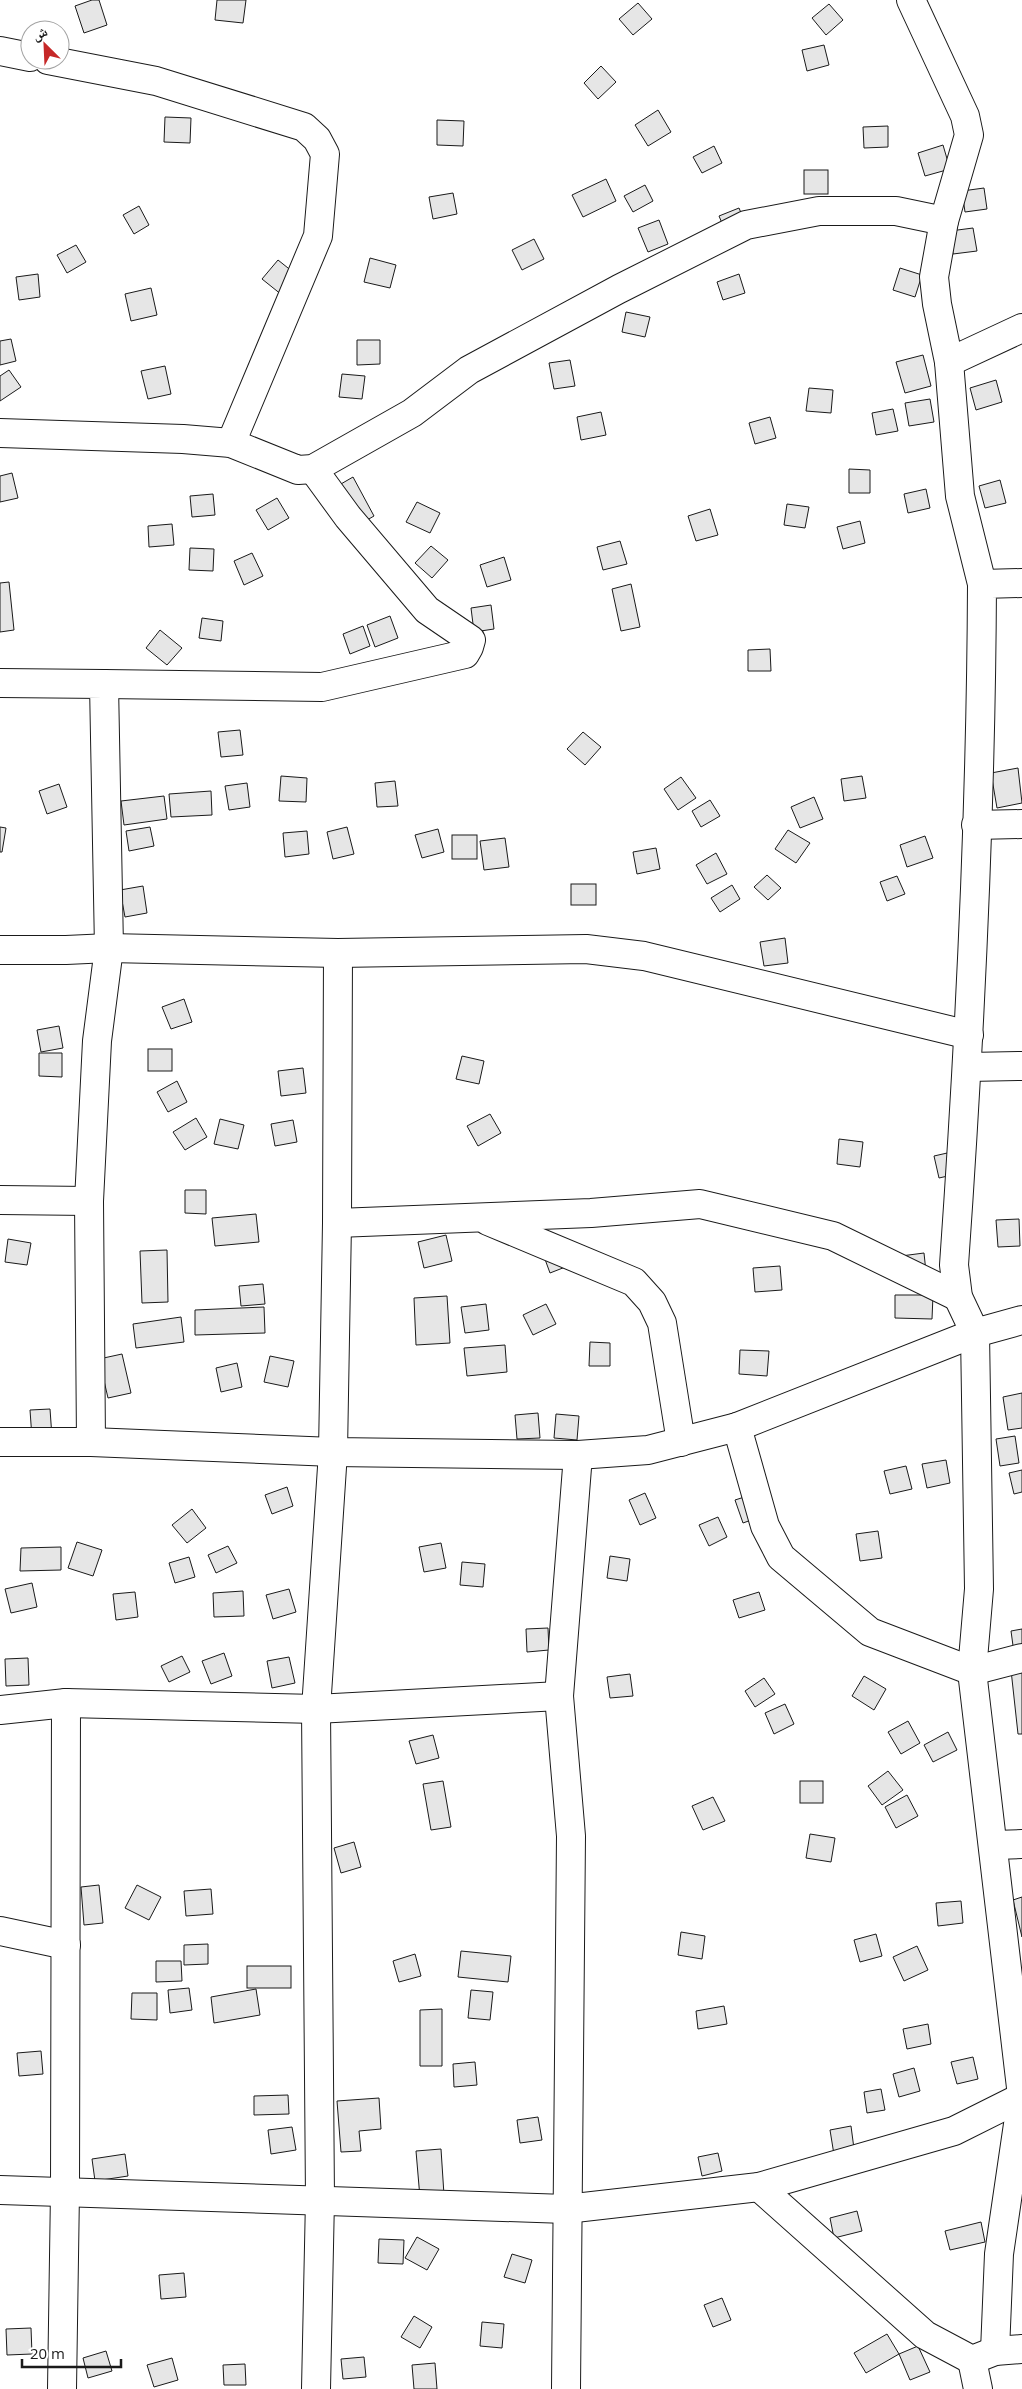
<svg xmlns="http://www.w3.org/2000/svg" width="1022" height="2389" viewBox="0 0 1022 2389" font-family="'Open Sans','Noto Naskh Arabic',sans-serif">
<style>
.building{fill:#e6e6e6;stroke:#1a1a1a}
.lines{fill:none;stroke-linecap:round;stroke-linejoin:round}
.street-casing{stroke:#1a1a1a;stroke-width:30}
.street{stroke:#fff;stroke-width:28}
</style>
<rect width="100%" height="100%" fill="#fff"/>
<!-- building -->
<g class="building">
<polygon points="92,0 99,0 107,25 84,33 75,6"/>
<polygon points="217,0 246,0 243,23 215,20"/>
<polygon points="638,3 652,19 633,35 619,19"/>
<polygon points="829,4 843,20 826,35 812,18"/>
<polygon points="824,45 829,65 807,71 802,50"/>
<polygon points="601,66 616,82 598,99 584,83"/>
<polygon points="658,110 671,132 648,146 635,125"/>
<polygon points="165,117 191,118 190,143 164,142"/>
<polygon points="437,120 464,121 463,146 437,145"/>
<polygon points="888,126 888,147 864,148 863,127"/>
<polygon points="943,145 950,169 925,176 918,153"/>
<polygon points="714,146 722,163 702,173 693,157"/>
<rect x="804" y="170" width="24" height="24"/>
<polygon points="606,179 616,201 583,217 572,195"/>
<polygon points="645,185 653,201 633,212 624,196"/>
<polygon points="984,188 987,209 965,212 962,191"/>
<polygon points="453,193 457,214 433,219 429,197"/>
<polygon points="139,206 149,225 134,234 123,215"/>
<polygon points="739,208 747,227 727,235 719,216"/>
<polygon points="659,220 668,244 648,252 638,228"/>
<polygon points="973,228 977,251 953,254 950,231"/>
<polygon points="534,239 544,259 522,270 512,250"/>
<polygon points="76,245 86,262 67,273 57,255"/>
<polygon points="370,258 396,265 390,288 364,282"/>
<polygon points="278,260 298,276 282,295 262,279"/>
<polygon points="900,268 922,275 915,297 893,290"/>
<polygon points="38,274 40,297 19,300 16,277"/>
<polygon points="739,274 745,293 723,300 717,282"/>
<polygon points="151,288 157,315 131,321 125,294"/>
<polygon points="626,312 650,317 645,337 622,332"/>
<polygon points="11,339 16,361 0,365 0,341"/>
<polygon points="357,340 380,340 380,364 357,365"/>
<polygon points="923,355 931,386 905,393 896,362"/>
<polygon points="570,360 575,386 554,389 549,363"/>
<polygon points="165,366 171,394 148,399 141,371"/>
<polygon points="9,370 21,387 0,401 0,376"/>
<polygon points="342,374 365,376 362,399 339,397"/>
<polygon points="996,380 1002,402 976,410 970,388"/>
<polygon points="809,388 833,390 831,413 806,411"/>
<polygon points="930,399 934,422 909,426 905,403"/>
<polygon points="893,409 898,431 876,435 872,413"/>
<polygon points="601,412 606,435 581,440 577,417"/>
<polygon points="770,417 776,438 755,444 749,423"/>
<polygon points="849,469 870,470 870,493 849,493"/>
<polygon points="12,473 18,498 0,502 0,476"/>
<polygon points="353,477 374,516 355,527 334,488"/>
<polygon points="1000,480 1006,503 985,508 979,486"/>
<polygon points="926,489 930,508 908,513 904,494"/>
<polygon points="213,494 215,515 192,517 190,496"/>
<polygon points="277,498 289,518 268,530 256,510"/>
<polygon points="417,502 440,513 430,533 406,522"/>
<polygon points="787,504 809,507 805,528 784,525"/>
<polygon points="710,509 718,535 696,541 688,516"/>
<polygon points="860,521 865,543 843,549 837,527"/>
<polygon points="172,524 174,545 149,547 148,526"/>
<polygon points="620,541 627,564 603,570 597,547"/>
<polygon points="431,546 448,560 432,578 415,563"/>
<polygon points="190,548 214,549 213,571 189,570"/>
<polygon points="252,553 263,576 244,585 234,561"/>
<polygon points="504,557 511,580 487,587 480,565"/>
<polygon points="9,582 14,630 0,632 0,583"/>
<polygon points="631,584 640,627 621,631 612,589"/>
<polygon points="491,605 494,629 474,632 471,608"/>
<polygon points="390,616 398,638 375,647 367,625"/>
<polygon points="202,618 223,621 221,641 199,638"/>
<polygon points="363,626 370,646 350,654 343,634"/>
<polygon points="160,630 182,648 167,665 146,648"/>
<polygon points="770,649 771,671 748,671 748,650"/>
<polygon points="240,730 243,755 221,757 218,732"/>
<polygon points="583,732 601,747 585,765 567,749"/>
<polygon points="1018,768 1022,803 997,808 991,773"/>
<polygon points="281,776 307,778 306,802 279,801"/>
<polygon points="862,776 866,798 844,801 841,779"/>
<polygon points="681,777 696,798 678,810 664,789"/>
<polygon points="395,781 398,806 377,807 375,783"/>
<polygon points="247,783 250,807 229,810 225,786"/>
<polygon points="59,784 67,807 47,814 39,791"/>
<polygon points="211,791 212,815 171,817 169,794"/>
<polygon points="164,796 167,819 124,825 121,801"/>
<polygon points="814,797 823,819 800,828 791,807"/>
<polygon points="710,800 720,816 701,827 692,811"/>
<polygon points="0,827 6,828 2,852 0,852"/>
<polygon points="150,827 154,846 129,851 126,831"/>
<polygon points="347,827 354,854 333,859 327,832"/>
<polygon points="438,829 444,852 422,858 415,835"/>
<polygon points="788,830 810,843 796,863 775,849"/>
<polygon points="307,831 309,854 285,857 283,833"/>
<rect x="452" y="835" width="25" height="24"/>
<polygon points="925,836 933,858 907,867 900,845"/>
<polygon points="505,838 509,867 484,870 480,841"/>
<polygon points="656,848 660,869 637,874 633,852"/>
<polygon points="716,853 727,874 707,884 696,865"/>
<polygon points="767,875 781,888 768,900 754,887"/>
<polygon points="897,876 905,894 887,901 880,882"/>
<rect x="571" y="884" width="25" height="21"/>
<polygon points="732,885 740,899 720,912 711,898"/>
<polygon points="143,886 147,913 125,917 120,890"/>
<polygon points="785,938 788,963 764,966 760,942"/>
<polygon points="184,999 192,1022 171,1029 162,1007"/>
<polygon points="59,1026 63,1048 41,1052 37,1030"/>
<rect x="148" y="1049" width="24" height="22"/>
<polygon points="39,1053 62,1053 62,1077 39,1076"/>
<polygon points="462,1056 484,1061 479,1084 456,1079"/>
<polygon points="303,1068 306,1093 281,1096 278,1071"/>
<polygon points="177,1081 187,1102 168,1112 157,1092"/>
<polygon points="490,1114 501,1133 478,1146 467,1126"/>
<polygon points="196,1118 207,1137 185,1150 173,1132"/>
<polygon points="220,1119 244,1125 238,1149 214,1144"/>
<polygon points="293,1120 297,1142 275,1146 271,1124"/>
<polygon points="839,1139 863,1142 860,1167 837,1164"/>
<polygon points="956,1151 961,1173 939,1178 934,1156"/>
<polygon points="185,1190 206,1190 206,1214 185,1213"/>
<polygon points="256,1214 259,1242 215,1246 212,1218"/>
<polygon points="1019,1219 1020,1246 998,1247 996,1220"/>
<polygon points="446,1235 452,1261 424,1268 418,1242"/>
<polygon points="8,1239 31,1243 27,1265 5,1262"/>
<polygon points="167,1250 168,1302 142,1303 140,1251"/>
<polygon points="542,1251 573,1264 550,1273"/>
<polygon points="924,1253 926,1272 901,1256"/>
<polygon points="780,1266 782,1290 755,1292 753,1268"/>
<polygon points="263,1284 265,1304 241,1306 239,1286"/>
<polygon points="895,1295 933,1295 932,1319 895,1318"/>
<polygon points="447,1296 450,1343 416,1345 414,1298"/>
<polygon points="486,1304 489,1330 465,1333 461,1307"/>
<polygon points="546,1304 556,1324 533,1335 523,1315"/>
<polygon points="264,1307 265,1333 195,1335 195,1310"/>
<polygon points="181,1317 184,1342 136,1348 133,1324"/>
<polygon points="590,1342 610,1343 610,1366 589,1366"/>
<polygon points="505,1345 507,1372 467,1376 464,1348"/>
<polygon points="740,1350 769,1351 767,1376 739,1374"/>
<polygon points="122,1354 131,1393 108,1398 99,1359"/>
<polygon points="270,1356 294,1361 288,1387 264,1382"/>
<polygon points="237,1363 242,1387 221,1392 216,1368"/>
<polygon points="1022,1393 1022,1428 1008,1430 1003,1397"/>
<polygon points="50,1409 52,1437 32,1438 30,1410"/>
<polygon points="538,1413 540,1438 517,1439 515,1415"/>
<polygon points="556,1414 579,1416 577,1440 554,1438"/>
<polygon points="1015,1436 1019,1463 1000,1466 996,1439"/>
<polygon points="946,1460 950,1483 927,1488 922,1464"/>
<polygon points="906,1466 912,1489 890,1494 884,1471"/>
<polygon points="1022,1470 1022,1492 1014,1494 1009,1473"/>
<polygon points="287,1487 293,1506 272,1514 265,1495"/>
<polygon points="645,1493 656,1518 640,1525 629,1500"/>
<polygon points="757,1493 765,1515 743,1523 735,1500"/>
<polygon points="192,1509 206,1528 187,1543 172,1525"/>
<polygon points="718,1517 727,1537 709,1546 699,1525"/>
<polygon points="878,1531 882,1558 860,1561 856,1534"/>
<polygon points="77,1542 102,1550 93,1576 68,1568"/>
<polygon points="441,1543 446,1568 424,1572 419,1547"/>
<polygon points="228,1546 237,1563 216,1573 208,1555"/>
<polygon points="61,1547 61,1570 20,1571 21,1548"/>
<polygon points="610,1556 630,1559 627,1581 607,1578"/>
<polygon points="189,1557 195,1577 175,1583 169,1563"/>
<polygon points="462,1562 485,1564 483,1587 460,1585"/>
<polygon points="32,1583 37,1607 11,1613 5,1589"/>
<polygon points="289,1589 296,1612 273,1619 266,1595"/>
<polygon points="243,1591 244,1616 214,1617 213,1593"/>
<polygon points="135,1592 138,1617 116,1620 113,1594"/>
<polygon points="759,1592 765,1610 739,1618 733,1600"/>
<polygon points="548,1628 549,1650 527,1652 526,1629"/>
<polygon points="1022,1629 1022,1652 1014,1653 1011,1631"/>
<polygon points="224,1653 232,1676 211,1684 202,1661"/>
<polygon points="182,1656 190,1672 169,1682 161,1666"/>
<polygon points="289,1657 295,1683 272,1688 267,1661"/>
<polygon points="28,1658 29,1685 6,1686 5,1659"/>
<polygon points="1022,1669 1022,1734 1018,1734 1011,1670"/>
<polygon points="630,1674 633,1696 610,1698 607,1677"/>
<polygon points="864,1676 886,1689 874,1710 852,1696"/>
<polygon points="764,1678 775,1694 755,1707 745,1691"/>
<polygon points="785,1704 794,1724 774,1734 765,1713"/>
<polygon points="908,1721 920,1743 901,1754 888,1732"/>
<polygon points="948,1732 957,1750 933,1762 924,1745"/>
<polygon points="433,1735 439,1758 416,1764 409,1741"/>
<polygon points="888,1771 903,1790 882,1805 868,1786"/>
<polygon points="443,1781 451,1827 431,1830 423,1784"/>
<rect x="800" y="1781" width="23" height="22"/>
<polygon points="907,1795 918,1816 896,1828 885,1807"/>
<polygon points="713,1797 725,1821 703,1830 692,1806"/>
<polygon points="810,1834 835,1838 831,1862 806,1858"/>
<polygon points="354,1842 361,1867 341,1873 334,1848"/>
<polygon points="99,1885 103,1923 84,1925 81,1887"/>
<polygon points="137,1885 161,1897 149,1920 125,1908"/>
<polygon points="211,1889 213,1914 186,1916 184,1891"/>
<polygon points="1022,1897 1022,1937 1013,1900"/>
<polygon points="961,1901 963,1923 938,1926 936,1903"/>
<polygon points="681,1932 705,1936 702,1959 678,1955"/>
<polygon points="876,1934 882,1956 860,1962 854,1940"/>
<polygon points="208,1944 208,1964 184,1965 184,1945"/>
<polygon points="917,1946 928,1970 904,1981 893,1957"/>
<polygon points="461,1951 511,1956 508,1982 458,1977"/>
<polygon points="415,1954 421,1976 399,1982 393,1961"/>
<polygon points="156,1961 181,1961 182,1981 156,1982"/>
<rect x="247" y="1966" width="44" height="22"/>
<polygon points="189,1988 192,2010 170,2013 168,1990"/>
<polygon points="256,1989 260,2015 214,2023 211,1997"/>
<polygon points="471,1990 493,1992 490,2020 468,2018"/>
<polygon points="132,1993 157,1993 157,2020 131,2019"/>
<polygon points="724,2006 727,2024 698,2029 696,2011"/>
<polygon points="442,2009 442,2066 420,2066 420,2010"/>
<polygon points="928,2024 931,2044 907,2049 903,2029"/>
<polygon points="41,2051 43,2074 19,2076 17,2053"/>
<polygon points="973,2057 978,2079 957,2084 951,2062"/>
<polygon points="475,2062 477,2085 454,2087 453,2064"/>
<polygon points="914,2068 920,2091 899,2097 893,2074"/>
<polygon points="881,2089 885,2110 867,2113 864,2092"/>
<polygon points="288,2095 289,2114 254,2115 254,2096"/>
<polygon points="379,2098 381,2129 359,2131 361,2151 341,2152 337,2101"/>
<polygon points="538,2117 542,2140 520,2143 517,2120"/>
<polygon points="851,2126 856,2164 836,2167 830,2130"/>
<polygon points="292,2127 296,2150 271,2154 268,2130"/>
<polygon points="441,2149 444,2195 420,2198 416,2151"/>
<polygon points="718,2153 722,2171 702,2176 698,2157"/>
<polygon points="125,2154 128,2176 95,2181 92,2159"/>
<polygon points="857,2211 862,2231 834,2238 830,2218"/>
<polygon points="981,2222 985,2242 950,2250 945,2231"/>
<polygon points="417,2237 439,2249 427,2270 405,2258"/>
<polygon points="379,2239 404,2240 403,2264 378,2263"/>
<polygon points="512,2254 532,2260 525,2283 504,2277"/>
<polygon points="184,2273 186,2297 161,2299 159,2275"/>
<polygon points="722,2298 731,2320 713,2327 704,2305"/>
<polygon points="414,2316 432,2327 420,2348 401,2337"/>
<polygon points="482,2322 504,2324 502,2348 480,2346"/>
<polygon points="31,2328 32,2354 7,2355 6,2329"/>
<polygon points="887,2334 899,2354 866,2373 854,2353"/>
<polygon points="918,2346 930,2372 910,2380 899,2354"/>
<polygon points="106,2351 112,2371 88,2378 83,2358"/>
<polygon points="364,2357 366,2377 343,2379 341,2359"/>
<polygon points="172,2358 178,2380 154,2387 147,2365"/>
<polygon points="435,2363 437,2389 414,2389 412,2365"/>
<polygon points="245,2364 246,2385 224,2385 223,2365"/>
</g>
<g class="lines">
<defs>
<g id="street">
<polyline points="911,0 965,116 969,135 944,221 934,277 937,304 949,362 960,496 982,584"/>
<polyline points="0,51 30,57"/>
<polyline points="48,60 156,81 304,127 317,139 325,154 318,236 231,443"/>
<polyline points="949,362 1022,328"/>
<polyline points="0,433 183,439 231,443 298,470 313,469 412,413 469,370 619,289 746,225 819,211 896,211 944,221"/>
<path d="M1022,583l-40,1c-1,227 -12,454 -28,681l4,32 17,36 4,256 -7,82 50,425"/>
<polyline points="0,683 104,684 109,948 97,1041 89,1201 91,1442"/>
<polyline points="104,684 322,687 465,654 469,647 471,640 427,610 348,517 313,469"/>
<polyline points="976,825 1022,824"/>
<polyline points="0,950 66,950 109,948 338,953 586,949 644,956 969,1035"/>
<polyline points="968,1067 1022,1066"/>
<polyline points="0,1200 89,1201"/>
<polyline points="488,1221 634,1282 652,1302 662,1323 681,1442"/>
<polyline points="337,1223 591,1213 700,1204 833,1236 958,1297"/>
<polyline points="737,1427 765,1526 781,1557 870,1632 972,1671 1022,1658"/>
<polyline points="0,1442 91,1442 333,1452 578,1455 648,1450 737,1427 975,1333 1022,1320"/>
<polyline points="0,1710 66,1703 316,1709 559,1696"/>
<polyline points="994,1845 1022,1844"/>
<polyline points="0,1931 66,1945"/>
<polyline points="759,2187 925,2335 972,2360 995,2351 1022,2349"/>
<polyline points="0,2190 566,2209 759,2187 954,2131 1022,2097"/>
<polyline points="995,2351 999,2254 1022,2097"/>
<polyline points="972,2360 978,2389"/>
<polyline points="62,2389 65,2191 66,1703"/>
<polyline points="316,2389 320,2199 316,1709 333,1452 337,1223 338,953"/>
<polyline points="566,2389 571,1836 559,1696 578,1455"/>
</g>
</defs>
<!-- street casing -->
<use href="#street" class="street-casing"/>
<!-- street -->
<use href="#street" class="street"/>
</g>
<!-- north arrow -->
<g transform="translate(45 45) rotate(336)"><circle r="24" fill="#ffffff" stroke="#a3a3a3"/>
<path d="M0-4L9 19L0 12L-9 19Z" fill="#c62828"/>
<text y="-8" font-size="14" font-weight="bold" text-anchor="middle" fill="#1a1a1a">ش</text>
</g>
<!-- scale -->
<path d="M22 2359v8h99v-8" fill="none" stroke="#1a1a1a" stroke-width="2.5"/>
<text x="30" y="2359" font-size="15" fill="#1a1a1a" stroke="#ffffff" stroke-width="4" paint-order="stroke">20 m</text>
</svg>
